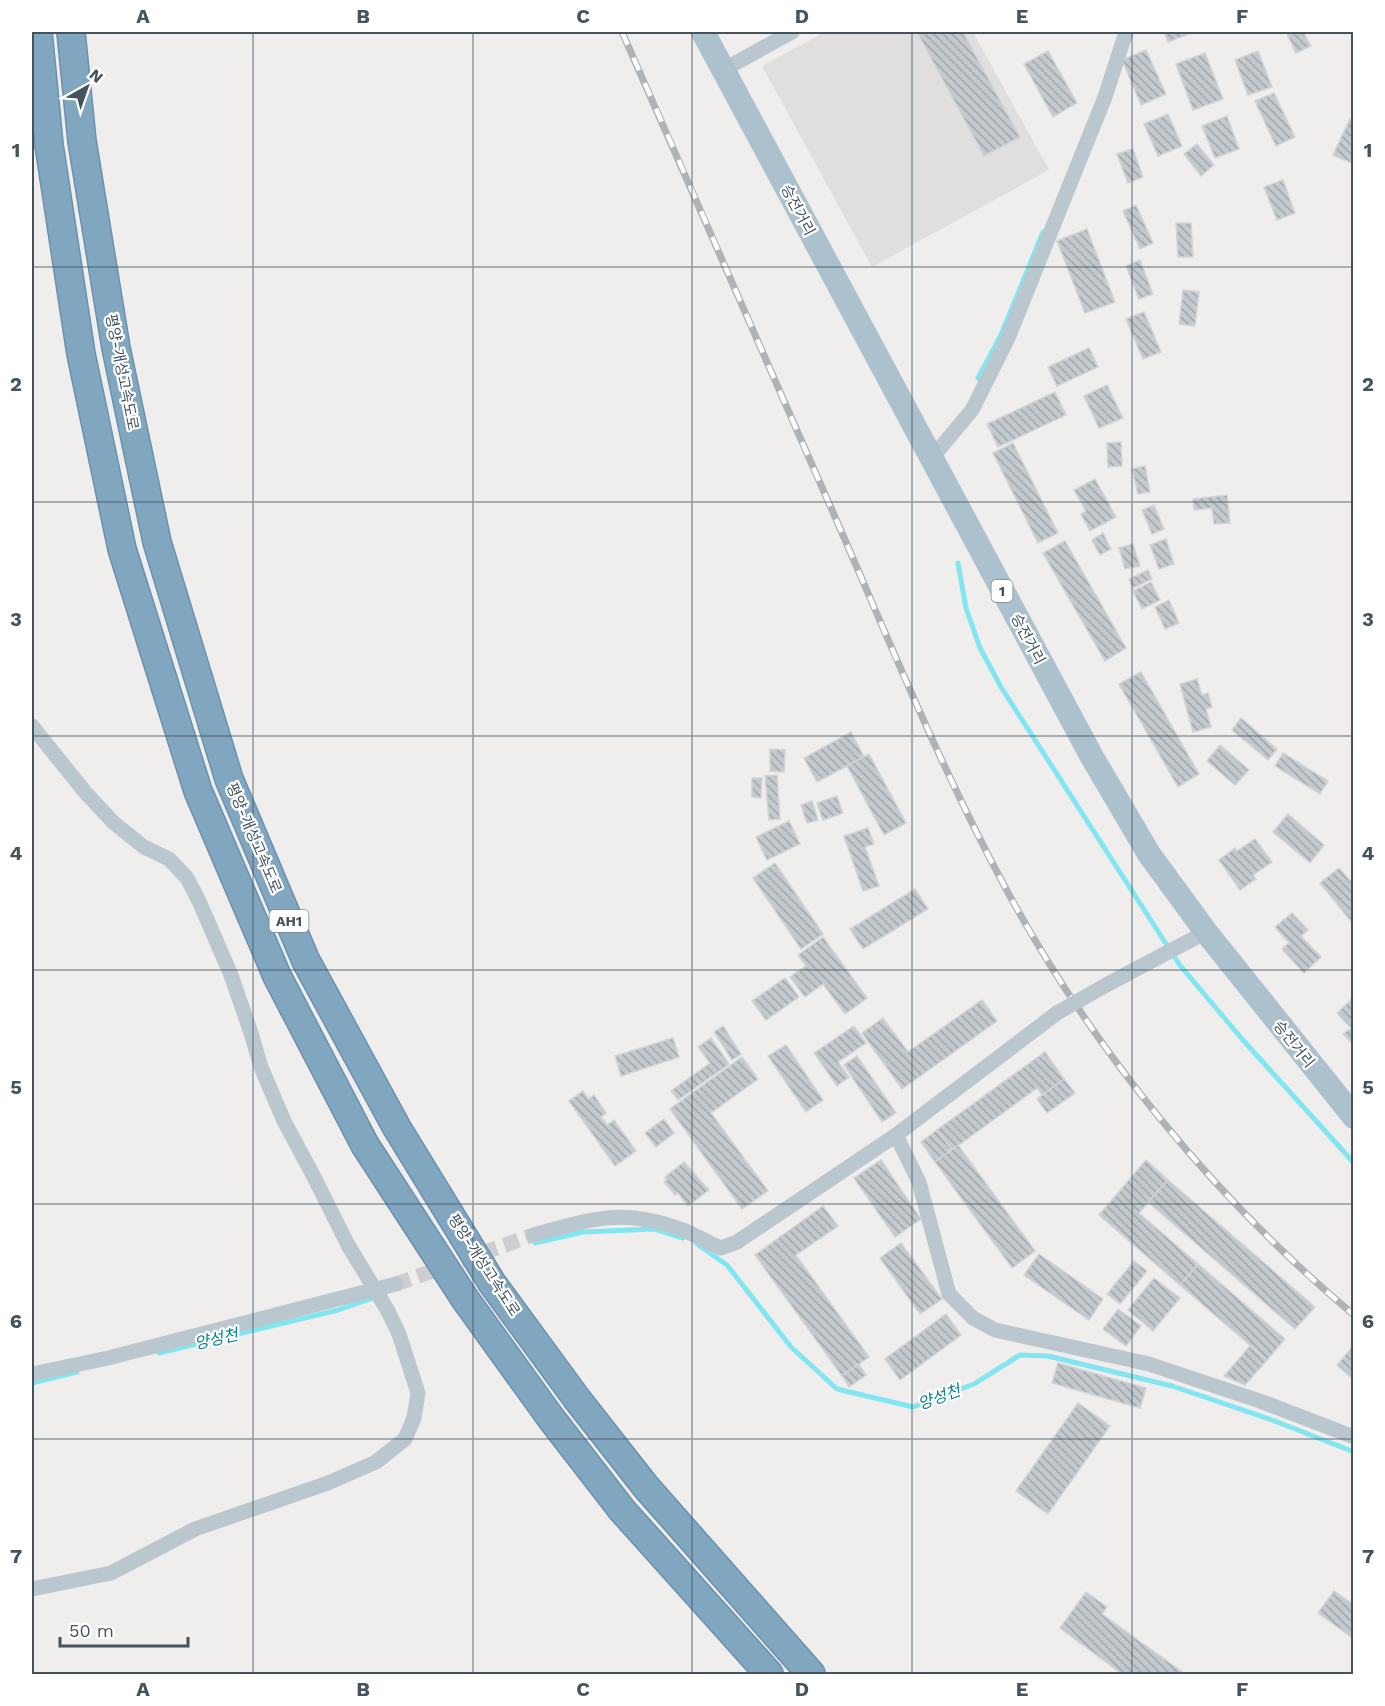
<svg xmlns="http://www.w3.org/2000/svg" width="1385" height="1706" viewBox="0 0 1385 1706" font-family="'Work Sans','Noto Sans KR',sans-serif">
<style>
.education{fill:#e1dedf}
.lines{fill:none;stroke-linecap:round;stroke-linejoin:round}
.stream{stroke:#82e6f1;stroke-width:5}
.building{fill:url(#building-back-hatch);stroke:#d1d4d9;stroke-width:1.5}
.street-tunnel{stroke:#ceced0;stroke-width:15;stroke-dasharray:15 8;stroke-linecap:butt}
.highway-casing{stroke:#6c91ac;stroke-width:30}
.street{stroke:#bac7ce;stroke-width:15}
.primary{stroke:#abc1ce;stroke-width:24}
.highway{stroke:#81a6c0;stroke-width:27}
.rail-casing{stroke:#afb3b8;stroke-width:7}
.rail{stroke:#fff;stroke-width:4.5;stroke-dasharray:14;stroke-linecap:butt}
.street-bridge{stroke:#bac7ce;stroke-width:15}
.grid{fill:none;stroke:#44535c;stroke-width:1.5;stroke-opacity:0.55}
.labels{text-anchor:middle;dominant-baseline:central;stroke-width:4.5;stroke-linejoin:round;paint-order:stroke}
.shield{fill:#fff;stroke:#7c878d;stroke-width:1.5}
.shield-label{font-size:14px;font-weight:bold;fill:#44535c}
.street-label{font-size:15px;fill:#44535c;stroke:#fff}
.water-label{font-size:16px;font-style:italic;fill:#068390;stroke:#fff}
.neatline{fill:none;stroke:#44535c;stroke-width:2}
.grid-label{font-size:20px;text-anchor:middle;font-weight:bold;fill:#44535c}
</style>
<defs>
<pattern id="building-back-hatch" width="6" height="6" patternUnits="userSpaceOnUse" patternTransform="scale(1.5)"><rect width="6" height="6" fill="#c4c9cd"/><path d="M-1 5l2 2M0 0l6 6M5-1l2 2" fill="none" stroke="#a1a6aa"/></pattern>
</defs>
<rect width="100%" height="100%" fill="#f0eded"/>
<!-- education -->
<polygon class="education" points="825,32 973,32 1049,170 872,267 762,66"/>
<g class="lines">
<!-- stream -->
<g class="stream">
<polyline points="978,378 1001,335 1043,232"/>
<polyline points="958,563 966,608 980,648 1001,687 1179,964 1242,1039 1354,1163"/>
<polyline points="535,1243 583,1232 654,1229 683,1238"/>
<polyline points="697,1244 727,1265 791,1347 837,1389 913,1407 974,1384 1020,1355 1048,1356 1172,1386 1272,1420 1354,1452"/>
<polyline points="159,1353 338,1310 376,1297"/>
<polyline points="32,1383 77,1372"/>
</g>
</g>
<!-- building -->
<g class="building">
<polygon points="917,32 963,32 1020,137 984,156"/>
<polygon points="1164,32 1194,32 1168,42"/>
<polygon points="1286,32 1303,32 1311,46 1296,53"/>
<polygon points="1146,50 1166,94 1141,105 1122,60"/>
<polygon points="1048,51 1077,103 1053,117 1024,64"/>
<polygon points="1258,51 1272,87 1248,95 1235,60"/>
<polygon points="1205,53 1223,99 1193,110 1176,64"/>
<polygon points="1274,93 1295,137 1276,146 1255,101"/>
<polygon points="1168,114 1182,146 1158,156 1144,124"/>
<polygon points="1227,116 1239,149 1215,158 1202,126"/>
<polygon points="1350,119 1354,120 1354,164 1333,155"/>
<polygon points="1197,144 1214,165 1201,176 1184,154"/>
<polygon points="1133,149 1143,177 1128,183 1117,154"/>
<polygon points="1283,180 1295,213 1277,220 1264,187"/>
<polygon points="1136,205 1153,243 1140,249 1123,211"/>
<polygon points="1176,223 1191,223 1193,257 1178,257"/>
<polygon points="1087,229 1115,302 1085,313 1057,241"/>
<polygon points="1140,260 1153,294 1139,299 1126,266"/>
<polygon points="1183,290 1199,292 1195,326 1179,324"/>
<polygon points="1144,312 1161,352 1143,359 1126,319"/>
<polygon points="1089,348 1098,367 1057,386 1048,367"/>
<polygon points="1107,385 1123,418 1099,428 1084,396"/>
<polygon points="1055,392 1066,415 998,447 987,424"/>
<polygon points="1121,442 1122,466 1108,467 1107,443"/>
<polygon points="1013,443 1058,533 1038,543 993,453"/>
<polygon points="1145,466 1150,492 1138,494 1132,469"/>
<polygon points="1095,479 1116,517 1090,531 1081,514 1086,511 1074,490"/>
<polygon points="1227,495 1230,523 1214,524 1212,508 1194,510 1193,499"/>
<polygon points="1154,505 1164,529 1152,534 1142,510"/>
<polygon points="1103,533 1111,549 1100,555 1092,540"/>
<polygon points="1166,539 1174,564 1159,569 1150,545"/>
<polygon points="1065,541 1126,648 1105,661 1043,553"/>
<polygon points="1133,544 1140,566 1125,569 1119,548"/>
<polygon points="1148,570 1152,579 1133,588 1129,579"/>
<polygon points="1151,582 1160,600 1142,609 1133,591"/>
<polygon points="1169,600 1179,623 1165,629 1155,607"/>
<polygon points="1141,672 1199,774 1178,787 1119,684"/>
<polygon points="1197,679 1202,695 1208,693 1212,707 1206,709 1211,727 1193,732 1180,684"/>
<polygon points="1241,718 1277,749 1268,760 1232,730"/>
<polygon points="851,732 864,757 817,782 804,758"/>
<polygon points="1220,745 1249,770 1235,785 1207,761"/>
<polygon points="770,749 785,750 784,772 770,771"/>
<polygon points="1283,753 1328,781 1320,794 1275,766"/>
<polygon points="869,754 906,823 884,835 847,766"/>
<polygon points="777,775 780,819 769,820 765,776"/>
<polygon points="752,778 762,778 761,798 752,797"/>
<polygon points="837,796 843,813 823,820 817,803"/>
<polygon points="812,801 818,820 807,823 801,805"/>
<polygon points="1288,814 1324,845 1310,863 1273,832"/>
<polygon points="789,821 800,844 767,860 756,837"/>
<polygon points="868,828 874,844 865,847 879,886 863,891 844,836"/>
<polygon points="1255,839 1272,862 1253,875 1256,879 1240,890 1219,860 1235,848 1237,851"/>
<polygon points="775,863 823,934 801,949 753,878"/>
<polygon points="1339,868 1354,885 1354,925 1320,883"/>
<polygon points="915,889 928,909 863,949 850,929"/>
<polygon points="1292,913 1308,930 1301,936 1321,957 1304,973 1282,949 1289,943 1275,927"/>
<polygon points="823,937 867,998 845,1014 823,984 805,997 790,977 806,966 798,955"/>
<polygon points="785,978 799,997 766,1020 752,1001"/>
<polygon points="1353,998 1354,998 1354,1045 1343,1034 1351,1028 1337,1013"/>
<polygon points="982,1000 997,1021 902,1089 862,1033 883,1018 908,1052"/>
<polygon points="723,1026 741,1054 732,1060 714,1032"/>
<polygon points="854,1026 866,1043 838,1062 849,1077 837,1086 814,1053"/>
<polygon points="673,1038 679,1057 621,1076 615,1056"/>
<polygon points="711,1038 729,1064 678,1100 671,1091 710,1063 698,1047"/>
<polygon points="786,1045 823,1100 806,1112 768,1056"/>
<polygon points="1045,1052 1064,1079 1042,1095 1037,1088 952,1150 937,1130"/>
<polygon points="857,1056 896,1113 882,1122 844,1065"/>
<polygon points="742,1057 758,1079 711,1113 768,1191 742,1209 670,1109"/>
<polygon points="1064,1079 1075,1093 1047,1113 1037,1099"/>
<polygon points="583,1091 588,1099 594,1095 606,1113 601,1117 607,1125 614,1120 636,1151 615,1166 569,1101"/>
<polygon points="664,1119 674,1133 656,1147 645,1133"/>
<polygon points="937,1130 952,1150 935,1162 921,1142"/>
<polygon points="958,1145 1035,1251 1012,1268 935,1162"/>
<polygon points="881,1160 921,1219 895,1237 854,1178"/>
<polygon points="1146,1160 1168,1180 1139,1213 1198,1264 1180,1285 1099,1215"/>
<polygon points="684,1162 709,1190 688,1206 678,1193 675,1195 664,1182 667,1180 665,1177"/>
<polygon points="1168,1180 1315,1307 1295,1329 1148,1202"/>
<polygon points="823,1206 838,1226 796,1255 869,1357 842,1376 755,1255"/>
<polygon points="901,1243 942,1299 920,1314 880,1258"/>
<polygon points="1039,1254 1103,1299 1089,1320 1024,1275"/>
<polygon points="1134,1261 1147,1271 1120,1304 1107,1294"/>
<polygon points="1198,1264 1285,1339 1267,1360 1180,1285"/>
<polygon points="1154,1278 1180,1298 1153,1331 1128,1310"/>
<polygon points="1118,1309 1141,1326 1126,1346 1103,1329"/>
<polygon points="946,1314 961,1335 900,1380 885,1359"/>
<polygon points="1354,1345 1354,1380 1337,1365"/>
<polygon points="1250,1346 1267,1360 1245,1385 1224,1376"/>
<polygon points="1058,1363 1146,1388 1140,1408 1052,1383"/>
<polygon points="859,1364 866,1375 849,1387 842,1376"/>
<polygon points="1078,1403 1110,1426 1048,1514 1016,1491"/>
<polygon points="1334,1591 1354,1605 1354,1639 1318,1613"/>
<polygon points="1086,1592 1107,1607 1102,1614 1185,1674 1122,1674 1060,1628"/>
</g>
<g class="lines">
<!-- street-tunnel -->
<polyline class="street-tunnel" points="396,1284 533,1235"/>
<defs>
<g id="highway">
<polyline points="38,32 49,145 81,354 122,549 198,791 277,976 365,1145 465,1299 550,1417 622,1510 769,1674"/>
<polyline points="71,32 82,141 116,348 157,542 229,779 306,961 397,1128 492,1283 577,1399 646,1487 811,1674"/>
</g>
</defs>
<!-- highway casing -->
<use href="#highway" class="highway-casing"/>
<!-- street -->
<g class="street">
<polyline points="723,70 792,32"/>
<polyline points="931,459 972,410 1008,338 1105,97 1126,32"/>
<polyline points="32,726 85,792 114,823 144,847 169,859 187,878 199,901 231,975 251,1033 261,1067 284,1121 314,1177 348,1245 388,1311 399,1334 418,1393 414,1418 405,1439 376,1462 328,1483 195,1529 111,1573 32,1589"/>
<polyline points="1108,984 1206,932"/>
<polyline points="896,1135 919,1182 949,1294 973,1318 995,1330 1149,1364 1260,1401 1354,1437"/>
<path d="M533,1235c59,-16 90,-28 150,-5 13,5 25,13 38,18l16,-6 159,-107 161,-122"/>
<polyline points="32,1374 108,1358 396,1284"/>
</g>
<!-- primary -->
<polyline class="primary" points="703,32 1092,757 1149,854 1206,932 1354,1117"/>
<!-- highway -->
<use href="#highway" class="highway"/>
<defs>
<path id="rail" d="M622,32c73,164 144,329 217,494 53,122 103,244 166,361 87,162 208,310 349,428"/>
</defs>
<!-- rail casing -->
<use href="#rail" class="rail-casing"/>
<!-- rail -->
<use href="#rail" class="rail"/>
<!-- street-bridge -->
<polyline class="street-bridge" points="1057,1013 1108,984"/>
</g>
<!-- grid -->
<path class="grid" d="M253,32v1642M473,32v1642M692,32v1642M912,32v1642M1132,32v1642M32,267h1322M32,502h1322M32,736h1322M32,970h1322M32,1204h1322M32,1439h1322"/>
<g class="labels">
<!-- shield labels -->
<g class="shield">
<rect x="991.5" y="580" width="21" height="22" rx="4.5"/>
<rect x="269.5" y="910" width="39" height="22" rx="4.5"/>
</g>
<g class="shield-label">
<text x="1002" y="591">1</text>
<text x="289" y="921">AH1</text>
</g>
<!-- street labels -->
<g class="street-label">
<text transform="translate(798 210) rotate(62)">승전거리</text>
<text transform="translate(122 372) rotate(79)">평양-개성고속도로</text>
<text transform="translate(1028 639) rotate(62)">승전거리</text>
<text transform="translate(254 838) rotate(67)">평양-개성고속도로</text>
<text transform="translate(1294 1044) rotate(51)">승전거리</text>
<text transform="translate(484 1265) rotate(57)">평양-개성고속도로</text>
</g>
<!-- water labels -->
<g class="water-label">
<text transform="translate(216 1339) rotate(-13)">양성천</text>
<text transform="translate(939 1397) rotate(-20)">양성천</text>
</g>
</g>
<!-- border -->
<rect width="1385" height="1706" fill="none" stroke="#ffffff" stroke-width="66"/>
<!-- north arrow -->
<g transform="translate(87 87) rotate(40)" stroke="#ffffff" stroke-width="4.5" paint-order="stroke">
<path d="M0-4.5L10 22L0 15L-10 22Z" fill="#44535c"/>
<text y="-9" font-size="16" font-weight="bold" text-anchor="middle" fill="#44535c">N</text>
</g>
<!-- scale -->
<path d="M60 1637v9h128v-9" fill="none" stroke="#44535c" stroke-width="3"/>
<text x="69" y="1637" font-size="18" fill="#44535c" stroke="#ffffff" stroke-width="4.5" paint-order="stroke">50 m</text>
<rect x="33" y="33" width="1319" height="1640" class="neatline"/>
<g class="grid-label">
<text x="143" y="23">A</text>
<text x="363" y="23">B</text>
<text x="583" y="23">C</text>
<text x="802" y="23">D</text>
<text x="1022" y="23">E</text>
<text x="1242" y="23">F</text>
<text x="16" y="157">1</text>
<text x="1368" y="157">1</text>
<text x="16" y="391">2</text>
<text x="1368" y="391">2</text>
<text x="16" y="626">3</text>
<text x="1368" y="626">3</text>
<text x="16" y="860">4</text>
<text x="1368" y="860">4</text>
<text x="16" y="1094">5</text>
<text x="1368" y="1094">5</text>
<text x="16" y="1328">6</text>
<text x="1368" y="1328">6</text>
<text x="16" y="1563">7</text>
<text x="1368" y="1563">7</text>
<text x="143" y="1696">A</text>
<text x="363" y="1696">B</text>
<text x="583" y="1696">C</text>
<text x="802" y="1696">D</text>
<text x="1022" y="1696">E</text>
<text x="1242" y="1696">F</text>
</g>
</svg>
